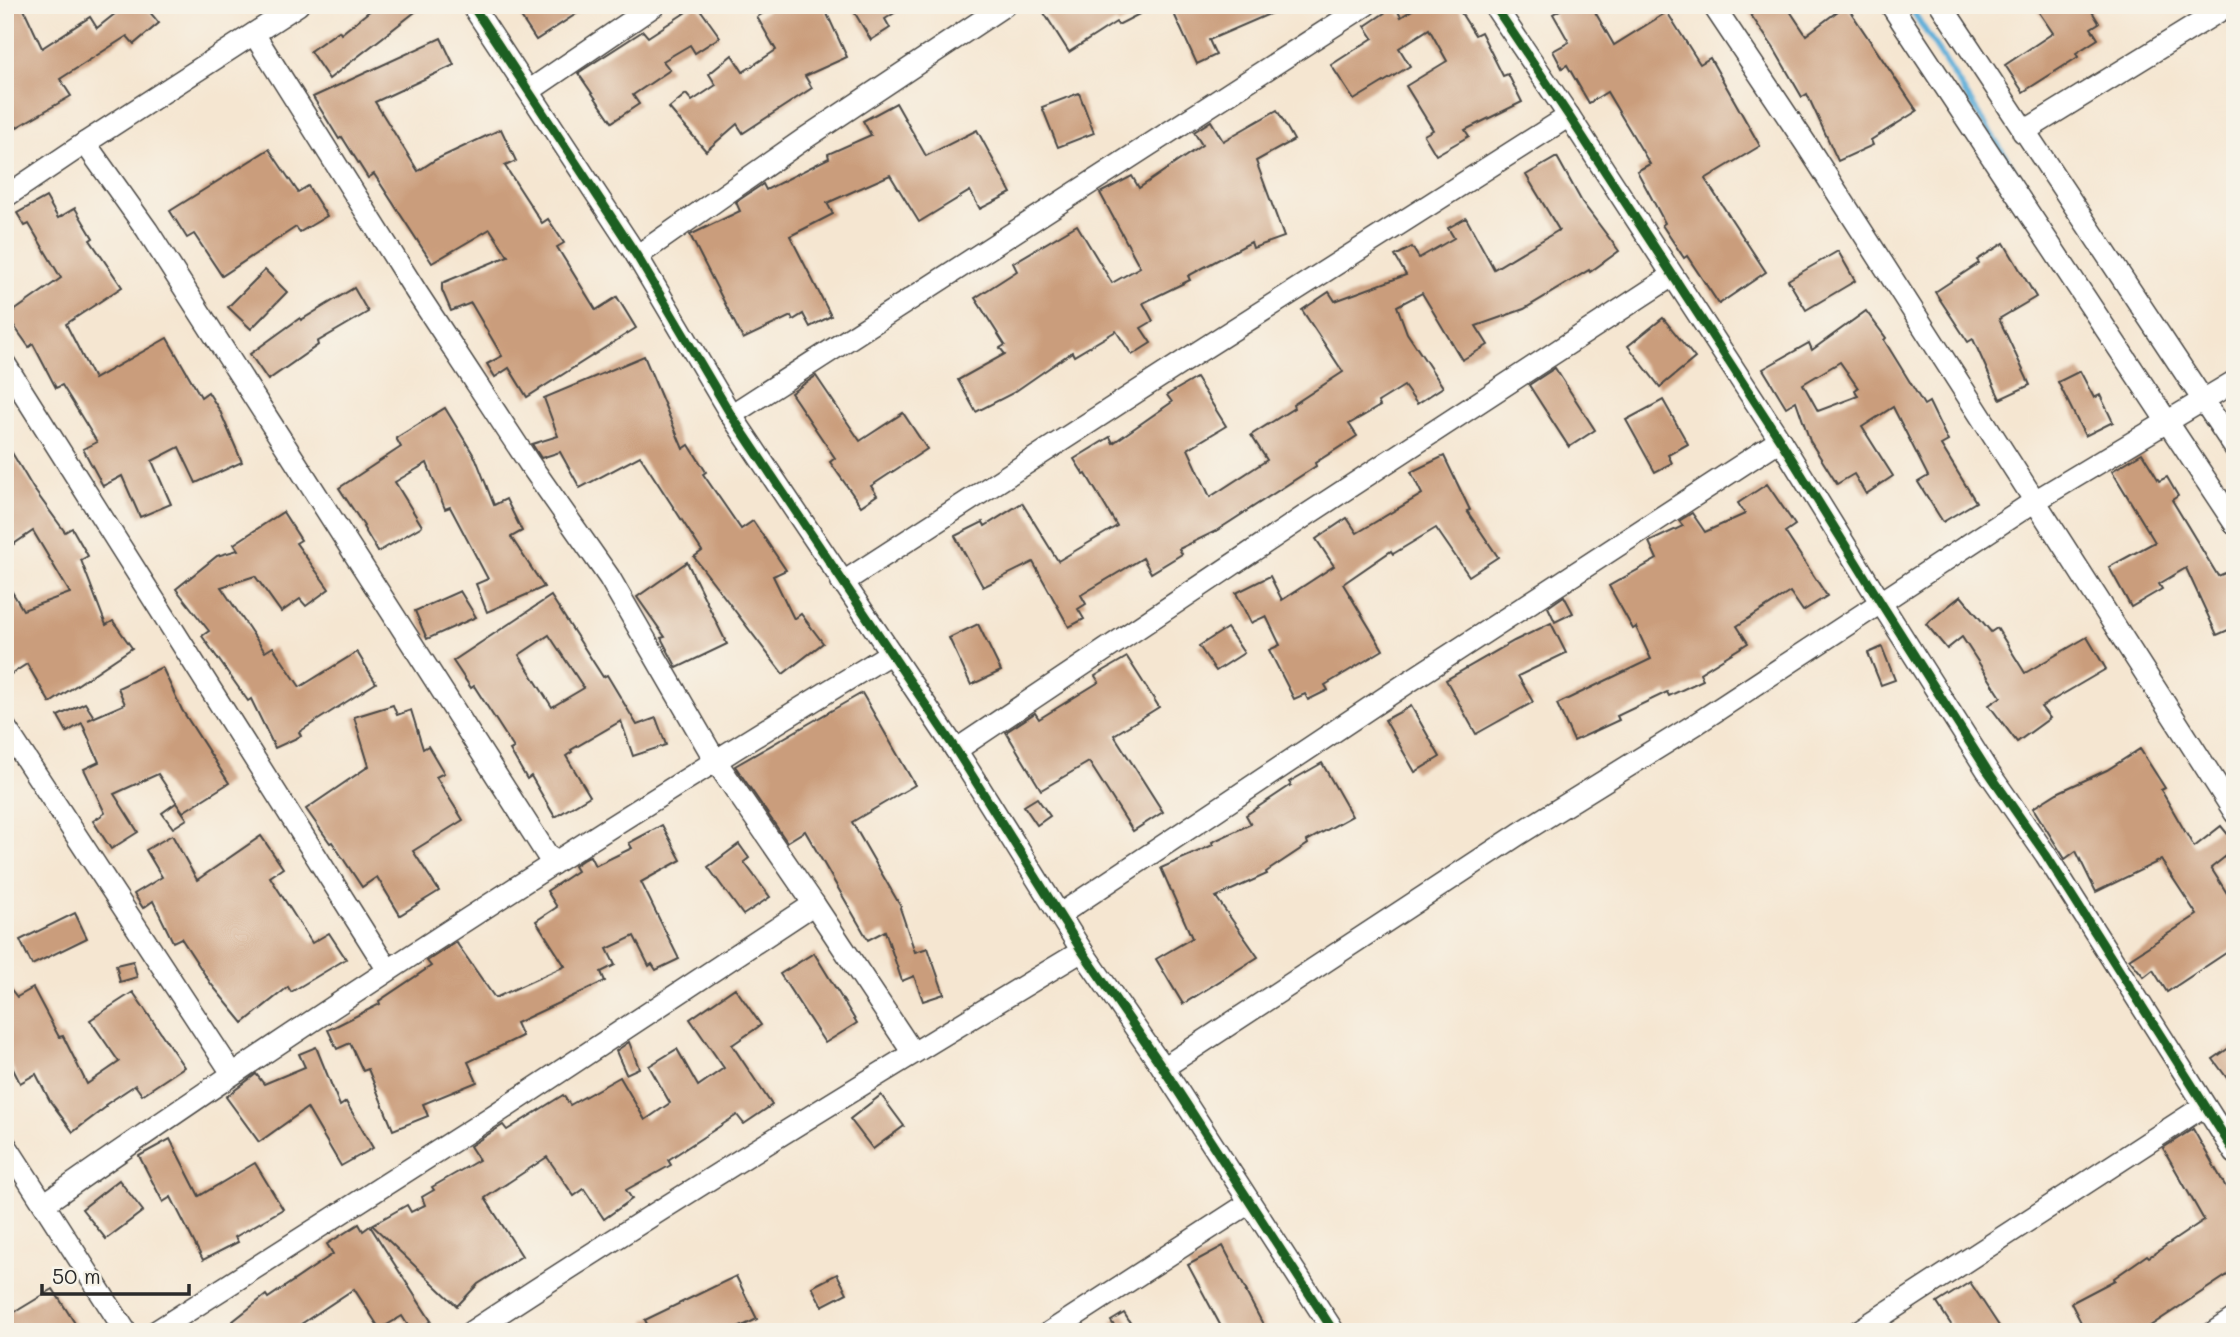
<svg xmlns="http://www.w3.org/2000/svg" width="2240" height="1337" viewBox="0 0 2240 1337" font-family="Mali,sans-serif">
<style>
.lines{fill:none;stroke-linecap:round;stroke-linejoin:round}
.stream{stroke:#5eafd9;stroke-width:6}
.building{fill:#ca9d7c;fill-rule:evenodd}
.minor-casing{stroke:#494744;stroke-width:24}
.minor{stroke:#fff;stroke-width:21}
.cycleway-casing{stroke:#f7f3e8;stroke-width:13}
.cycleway{stroke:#1b5e20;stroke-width:9}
</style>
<rect width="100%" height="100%" fill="#f7f3e8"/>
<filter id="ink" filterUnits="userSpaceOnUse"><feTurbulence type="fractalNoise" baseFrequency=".0143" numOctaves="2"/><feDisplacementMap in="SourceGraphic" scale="14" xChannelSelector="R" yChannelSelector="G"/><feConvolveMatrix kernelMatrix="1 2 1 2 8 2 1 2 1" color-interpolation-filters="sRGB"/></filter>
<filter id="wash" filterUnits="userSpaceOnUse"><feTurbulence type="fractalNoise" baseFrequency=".00686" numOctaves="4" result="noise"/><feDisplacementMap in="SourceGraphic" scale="28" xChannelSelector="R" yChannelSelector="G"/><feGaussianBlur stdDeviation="1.57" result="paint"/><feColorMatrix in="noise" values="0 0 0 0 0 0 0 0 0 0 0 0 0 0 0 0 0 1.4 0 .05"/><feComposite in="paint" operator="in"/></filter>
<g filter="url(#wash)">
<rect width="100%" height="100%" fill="#f5e6d1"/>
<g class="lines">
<!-- stream -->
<polyline class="stream" points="1909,5 2041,212"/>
</g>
<g id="blocks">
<!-- building -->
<g class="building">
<polygon points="5,5 22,5 42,48 90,17 97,28 126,5 144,5 159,23 134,44 127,36 60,79 71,96 5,134"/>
<polygon points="377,5 424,5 329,79 310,51 339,31 341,34"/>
<polygon points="513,5 590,5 536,40"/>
<polygon points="697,5 720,37 695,53 690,45 663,61 670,70 633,95 639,104 612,122 578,73 643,31 648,37"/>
<polygon points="769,5 823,5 847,57 805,76 812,88 743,133 737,124 706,151 669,108 686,94 692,101 716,85 709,74 732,55 743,72 776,50 757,17 770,9"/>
<polygon points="850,5 907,5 885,19 890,28 871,40"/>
<polygon points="1039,5 1157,5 1118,25 1116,22 1069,52"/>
<polygon points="1170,5 1290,5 1209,40 1216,55 1197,64"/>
<polygon points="1420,5 1456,5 1475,35 1481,32 1503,76 1508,74 1522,102 1465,130 1469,136 1436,155 1424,135 1433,130 1406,86 1447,61 1429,29 1399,48 1410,66 1354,100 1331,65 1373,38 1365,26 1395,6 1401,17"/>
<polygon points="1569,5 1591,5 1614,45 1667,12 1700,64 1710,58 1760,146 1705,179 1766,272 1719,304 1687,256 1684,258 1662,225 1665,223 1637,171 1650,164 1607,92 1589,103 1567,65 1562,68 1553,51 1569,42 1553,14"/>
<polygon points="1744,5 1786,5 1806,35 1846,5 1917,111 1871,140 1873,145 1838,161 1807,94 1802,97 1773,47"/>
<polygon points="2034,5 2088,5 2099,23 2091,28 2098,39 2076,53 2078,57 2023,92 2005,65 2053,33"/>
<polygon points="441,38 454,65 375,102 418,171 435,160 501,129 516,161 505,166 542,223 548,219 564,243 557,247 596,310 617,297 636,328 527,397 509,368 495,377 487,364 502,356 471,303 451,311 442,290 442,283 508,256 490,229 432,263 374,174 368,178 342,137 339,139 313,97"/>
<polygon points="1079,93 1094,133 1058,147 1042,107"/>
<polygon points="896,103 926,156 977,130 1011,193 980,209 970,191 919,222 890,175 827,203 833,214 790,236 831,316 810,327 803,314 793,320 791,316 743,339 690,235 740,211 736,202 763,184 766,190 829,158 828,154 871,135 863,121"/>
<polygon points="1277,110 1294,140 1256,161 1284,237 1253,248 1251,242 1188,276 1190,280 1143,303 1153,321 1141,328 1151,343 1132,355 1116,331 1074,356 1072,352 1013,393 976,412 958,380 1005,354 1000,348 1005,345 975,298 1017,271 1013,263 1077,225 1112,283 1140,267 1100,193 1132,176 1139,188 1202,145 1194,132 1211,121 1223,141"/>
<polygon points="269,149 298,192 308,186 327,216 300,232 296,227 222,276 194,234 187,238 170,211"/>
<polygon points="1557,157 1582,202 1619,251 1590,272 1589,270 1524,309 1476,326 1488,345 1462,360 1422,293 1397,306 1407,333 1443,387 1417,404 1404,386 1378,402 1380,406 1349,424 1357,436 1315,463 1316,466 1216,531 1179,549 1182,554 1151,573 1143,558 1081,595 1086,604 1078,609 1084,619 1069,627 1033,562 983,587 955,536 983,522 985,526 1022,503 1058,561 1117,526 1086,474 1084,475 1074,459 1110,437 1113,443 1172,402 1167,395 1196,378 1226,426 1188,449 1210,497 1267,460 1251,435 1294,408 1293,405 1343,372 1302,310 1329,292 1335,301 1406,275 1395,256 1412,247 1419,258 1454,238 1448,228 1466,218 1494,269 1559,230 1526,175"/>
<polygon points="46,197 58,218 75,208 93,238 90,240 122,287 66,324 94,379 167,338 201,397 208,392 220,411 242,462 196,483 179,447 152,461 171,504 140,517 122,476 103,486 83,449 97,442 62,385 56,388 33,344 29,347 7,316 61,278 29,224 25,226 17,213"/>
<polygon points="2004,243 2036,297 1999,319 2030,385 2000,399 1973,339 1968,342 1935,292 1979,263 1977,260"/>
<polygon points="1838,251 1855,281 1806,310 1788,280"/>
<polygon points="265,270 287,292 251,329 228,307"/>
<polygon points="354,288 368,312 317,342 318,345 268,380 250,354 300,318 301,320"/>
<path d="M1866,311l20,27 -2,2 40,65 5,-3 19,39 -7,4 35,57 -33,20 -25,-40 10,-6 -35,-69 -31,20 31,49 -27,18 -12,-20 -17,10 -27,-43 -14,-40 -10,6 -23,-38 46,-26 3,7zM1840,362l18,26 -3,2 3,6 -40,15 -15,-27z"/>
<polygon points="1663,318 1695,358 1660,387 1628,346"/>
<polygon points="644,356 683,449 689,445 706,472 703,474 741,529 753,521 786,570 773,576 794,619 801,614 823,643 783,674 694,557 702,551 640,456 580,488 560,452 541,458 532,444 558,436 544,398"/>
<polygon points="1555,368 1595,430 1569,447 1529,385"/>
<polygon points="2080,371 2094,398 2100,395 2113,422 2085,436 2058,382"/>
<polygon points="816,376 860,441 903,413 927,449 871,486 877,495 861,506 830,462 835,458 791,393"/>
<polygon points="1663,400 1688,444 1668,455 1672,463 1655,472 1626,420"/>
<polygon points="445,408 476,459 494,505 506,499 522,531 511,537 544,587 487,612 476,584 488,579 450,507 445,509 427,463 395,482 422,526 378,552 363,527 364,526 339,488 401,447 396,438"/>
<polygon points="5,441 33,488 65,532 72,528 88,556 81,560 106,625 113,621 132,648 50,703 27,664 5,678 5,580 23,610 70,593 33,531 5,550"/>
<polygon points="2142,453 2159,481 2167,477 2178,496 2172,500 2218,576 2230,571 2235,582 2235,627 2217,635 2186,568 2159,584 2162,589 2131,607 2109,567 2155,542 2112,471"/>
<polygon points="1444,456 1470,510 1467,511 1498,557 1469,576 1436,528 1393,554 1391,551 1343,584 1383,650 1325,685 1328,690 1308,700 1305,694 1294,699 1269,650 1280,645 1266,616 1251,623 1236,593 1270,576 1282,600 1334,566 1316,539 1347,518 1357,533 1422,494 1411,472"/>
<polygon points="1767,484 1795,525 1785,532 1827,596 1803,611 1790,592 1737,626 1748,643 1700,673 1703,680 1669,696 1667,692 1617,716 1619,720 1574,741 1557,704 1651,659 1636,627 1633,629 1609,586 1657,559 1649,542 1683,526 1679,521 1692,513 1705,532 1745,514 1738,503"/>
<polygon points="283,512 301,540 296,543 329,589 306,606 300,599 281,612 255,576 221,587 265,652 273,647 300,687 357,652 376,683 299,732 301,736 275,748 251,699 248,701 202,636 209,631 176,589 217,556 238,550 234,544"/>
<polygon points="687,562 727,644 677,668 661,638 665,637 637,597"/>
<polygon points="460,591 476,617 427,639 415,611"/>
<path d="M551,596l52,81 4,-2 30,50 19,-7 10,27 -33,11 -12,-35 -50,29 1,2 -6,4 24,40 -35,21 -24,-41 -4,3 -17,-29 4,-2 -40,-62 -3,2 -18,-27zM549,635l35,53 -32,19 -33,-52z"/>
<polygon points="1564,596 1573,613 1555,622 1548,607"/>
<polygon points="1961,596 1991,632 1997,628 2025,673 2087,637 2106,669 2041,707 2050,718 2017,742 1989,705 2001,697 1962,637 1947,649 1926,624"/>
<polygon points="1551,623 1566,653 1518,676 1533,702 1476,734 1446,680 1514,641"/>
<polygon points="978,624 1001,671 971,685 949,638"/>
<polygon points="1227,628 1244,653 1216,671 1199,646"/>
<polygon points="1882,647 1895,680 1881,685 1868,653"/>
<polygon points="1127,657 1159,707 1114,735 1163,812 1133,831 1089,762 1041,790 1006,732 1035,713 1039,719 1099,682 1095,676"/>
<polygon points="162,667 182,710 229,783 183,812 158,774 114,794 138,832 111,849 93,821 105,813 84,769 99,762 82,723 67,732 58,716 85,703 94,717 88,720 125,704 118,688"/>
<polygon points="862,693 915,785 852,822 901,907 900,908 915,952 928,948 944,994 923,1001 914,976 902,981 885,931 868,940 805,831 787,842 735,766"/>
<polygon points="393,705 397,715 411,710 423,749 428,746 444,773 436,777 463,820 413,851 439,891 400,915 377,877 362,887 332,842 330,843 306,809 369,766 354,717"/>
<polygon points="1411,706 1440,757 1415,772 1385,720"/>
<polygon points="2140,749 2165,788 2161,790 2194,847 2221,826 2235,843 2235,849 2211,868 2235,906 2235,947 2167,992 2153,970 2144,977 2129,959 2197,915 2161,860 2096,892 2076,851 2065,859 2033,808 2057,793 2107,770"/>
<polygon points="1322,763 1352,816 1307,841 1308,844 1266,872 1267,874 1216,897 1258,957 1183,1004 1156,959 1192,938 1161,868 1213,845 1212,842 1251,824 1246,815 1291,785 1289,782"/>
<polygon points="1037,798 1050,816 1037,825 1024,806"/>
<polygon points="176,803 187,819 173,828 162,813"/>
<polygon points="662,825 681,860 641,882 679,959 656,970 652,964 649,966 634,936 607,949 615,965 601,972 605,981 516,1023 522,1036 468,1062 477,1082 423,1104 428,1116 393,1130 368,1069 363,1071 350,1043 337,1049 328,1030 380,1004 379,1001 431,966 427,961 456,942 495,998 565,966 536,921 557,907 547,891 577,871 574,866 587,857 590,856 595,866 632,848 629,843"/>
<polygon points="172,835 197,880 261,836 283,868 270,877 312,943 329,933 346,959 291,992 288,987 243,1023 211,984 181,938 173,942 153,901 143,908 134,894 162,877 146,850"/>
<polygon points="739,844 749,858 744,862 770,897 743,915 708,867"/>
<polygon points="75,913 87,938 32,965 20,940"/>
<polygon points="814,953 857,1023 825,1043 780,974"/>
<polygon points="133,961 137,977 120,982 116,965"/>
<polygon points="5,982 17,997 33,988 59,1037 63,1036 87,1084 119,1062 90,1020 133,992 184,1067 142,1095 135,1085 105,1105 106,1107 73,1132 50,1101 36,1074 20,1083 5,1053"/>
<polygon points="735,988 761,1025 732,1045 772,1105 744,1124 737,1115 668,1160 671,1165 626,1190 632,1199 604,1219 584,1189 574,1196 547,1157 485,1198 522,1256 478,1284 457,1306 372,1225 407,1205 411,1212 425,1205 422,1197 434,1190 432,1187 479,1160 470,1146 503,1125 507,1130 563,1095 570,1105 620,1077 645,1120 670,1103 649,1066 677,1049 698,1086 724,1068 690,1019"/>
<polygon points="629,1042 639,1068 626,1074 616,1051"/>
<polygon points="2235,1044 2235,1089 2213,1059"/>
<polygon points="316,1047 340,1106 346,1102 373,1148 341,1166 307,1108 259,1142 226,1097 256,1074 264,1084 305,1067 299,1054"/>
<polygon points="881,1095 904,1126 873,1149 850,1119"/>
<polygon points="2193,1129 2235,1203 2235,1270 2141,1332 2086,1332 2071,1303 2115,1280 2114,1278 2147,1255 2149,1257 2204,1220 2163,1148"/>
<polygon points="170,1139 199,1196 255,1163 283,1209 235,1237 238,1242 203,1260 171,1197 163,1202 139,1156"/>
<polygon points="119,1180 143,1211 106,1239 82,1209"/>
<polygon points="359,1224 363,1231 370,1226 431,1321 412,1332 402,1316 380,1329 354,1289 289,1332 241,1332 233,1321 266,1295 268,1298 333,1254 327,1244"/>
<polygon points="1223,1246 1247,1292 1246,1292 1267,1332 1224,1332 1188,1265"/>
<polygon points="837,1274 847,1293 822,1306 812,1287"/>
<polygon points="736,1276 757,1319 730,1332 651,1332 645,1320"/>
<polygon points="1970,1282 2003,1332 1956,1332 1937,1303"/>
<polygon points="53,1289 76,1325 65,1332 5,1332 5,1299 15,1312"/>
<polygon points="1124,1313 1136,1332 1118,1332 1111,1321"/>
</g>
</g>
</g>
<g filter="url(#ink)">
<use href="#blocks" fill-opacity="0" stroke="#494744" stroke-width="2"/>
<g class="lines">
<defs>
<g id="minor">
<polyline points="472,5 637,256 731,415 956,750 1082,951 1163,1068 1334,1332"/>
<polyline points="1494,5 1569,116 1780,440 1881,603 1987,770 2046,855 2235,1153"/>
<polyline points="1713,5 1806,144 2235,813"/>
<polyline points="1891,5 2235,524"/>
<polyline points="1941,5 2235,448"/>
<polyline points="254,34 417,293 529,463 609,577 715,760 814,904"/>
<polyline points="529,91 655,5"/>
<polyline points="2023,132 2229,5"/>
<polyline points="85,143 147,230 553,864"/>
<polyline points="5,197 85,143 298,5"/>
<polyline points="637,256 804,139 1005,5"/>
<polyline points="5,364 388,970"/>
<path d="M731,415c211,-138 424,-272 635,-410"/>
<polyline points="842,583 1195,354 1569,116"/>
<polyline points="5,727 232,1073"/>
<polyline points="956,750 1308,514 1672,276"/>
<polyline points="1059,915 1410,681 1780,440"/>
<polyline points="1163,1068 1519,834 1696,724 2035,501 2235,381"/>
<polyline points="5,1144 126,1332"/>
<path d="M44,1204c276,-193 559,-376 847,-551"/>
<polyline points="155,1332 488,1119 814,904 913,1053"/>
<path d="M471,1332c201,-132 405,-257 611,-381"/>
<polyline points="1050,1332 1249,1203"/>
<polyline points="1857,1332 2204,1106"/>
<polyline points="2214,1332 2235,1318"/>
</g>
</defs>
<!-- minor casing -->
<use href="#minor" class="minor-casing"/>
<!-- minor -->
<use href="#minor" class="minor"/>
<defs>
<g id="cycleway">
<polyline points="472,5 637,256 731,415 956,750 1082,951 1163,1068 1334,1332"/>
<polyline points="1494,5 1569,116 1780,440 1881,603 1987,770 2046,855 2235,1153"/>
</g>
</defs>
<!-- cycleway casing -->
<use href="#cycleway" class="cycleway-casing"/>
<!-- cycleway -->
<use href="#cycleway" class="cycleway"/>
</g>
</g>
<!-- margin -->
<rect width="2240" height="1337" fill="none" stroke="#f7f3e8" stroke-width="28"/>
<!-- scale -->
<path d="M42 1284v10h147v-10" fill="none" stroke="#2b2b2b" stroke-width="3.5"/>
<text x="52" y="1284" font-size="21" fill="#2b2b2b" stroke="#f7f3e8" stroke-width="5" paint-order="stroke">50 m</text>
</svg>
